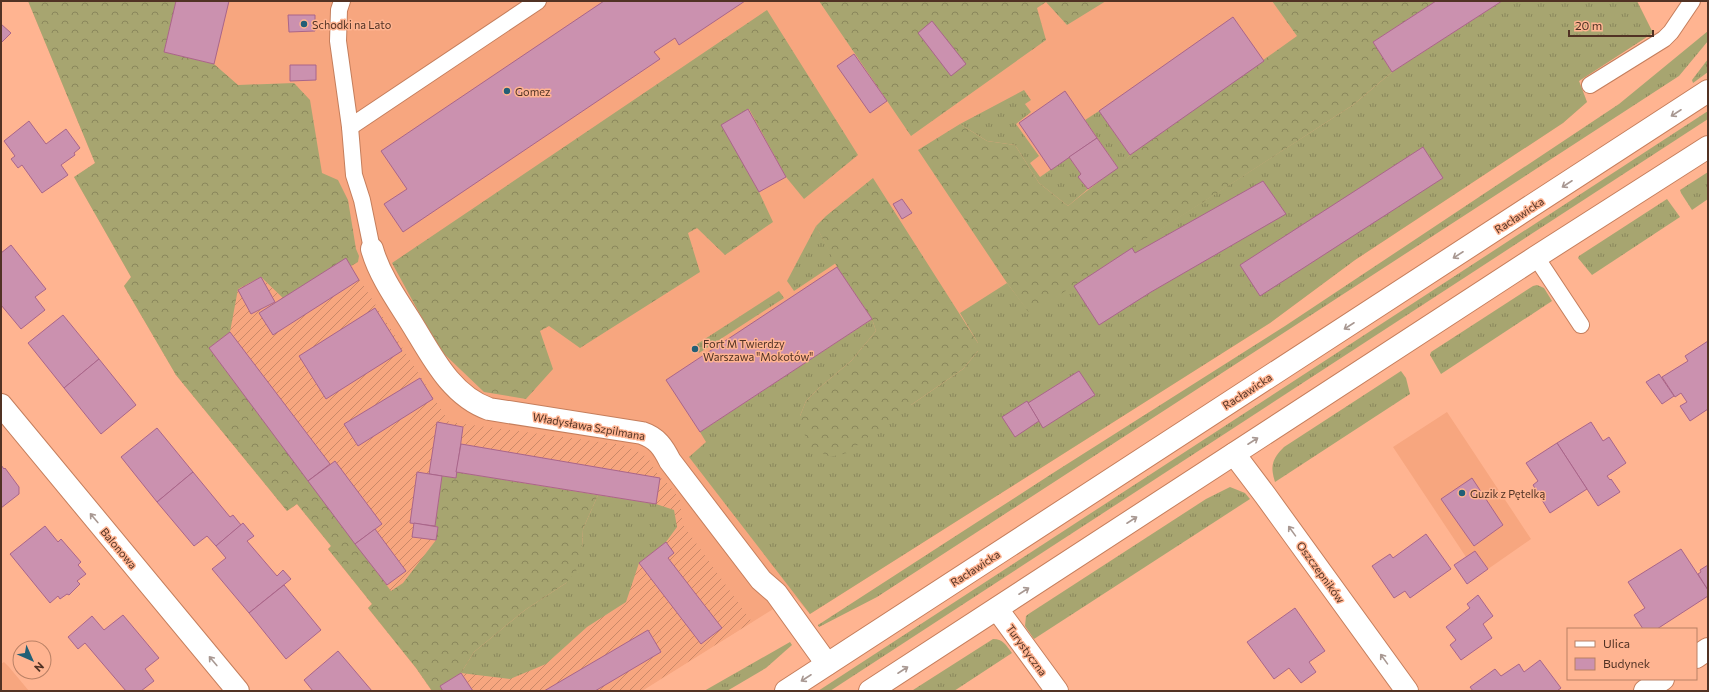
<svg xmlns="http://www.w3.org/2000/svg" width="1709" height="692" viewBox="0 0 1709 692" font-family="Commissioner,sans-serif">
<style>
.built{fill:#f7a67f}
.industrial{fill:url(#industrial-furrows)}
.grass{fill:url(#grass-tufts)}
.forest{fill:url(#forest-crowns)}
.building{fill:#cb91af;stroke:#a9658a}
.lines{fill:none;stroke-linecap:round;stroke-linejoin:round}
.lane-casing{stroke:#c57e5c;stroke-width:18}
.street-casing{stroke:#c57e5c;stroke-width:24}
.secondary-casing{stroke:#c57e5c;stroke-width:24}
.lane{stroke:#fff;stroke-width:16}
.street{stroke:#fff;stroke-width:22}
.secondary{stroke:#fff;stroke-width:22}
.oneway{stroke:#a89892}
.poi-dot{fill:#225f76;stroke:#ffb491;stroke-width:1.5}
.labels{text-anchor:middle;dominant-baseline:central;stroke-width:3;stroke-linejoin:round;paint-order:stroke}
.poi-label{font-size:11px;fill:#513224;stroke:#ffb491;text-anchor:start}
.street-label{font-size:11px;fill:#513224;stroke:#ffb491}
</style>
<defs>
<pattern id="industrial-furrows" width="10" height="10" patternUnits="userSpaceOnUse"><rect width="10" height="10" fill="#f7a67f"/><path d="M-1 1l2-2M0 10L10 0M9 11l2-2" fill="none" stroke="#ca8868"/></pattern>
<pattern id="grass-tufts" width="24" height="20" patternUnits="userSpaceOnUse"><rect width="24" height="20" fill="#a7a570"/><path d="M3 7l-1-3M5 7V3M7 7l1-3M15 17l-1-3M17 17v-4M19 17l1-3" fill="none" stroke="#8a875c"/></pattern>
<pattern id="forest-crowns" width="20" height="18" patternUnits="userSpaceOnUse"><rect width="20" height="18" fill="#a7a570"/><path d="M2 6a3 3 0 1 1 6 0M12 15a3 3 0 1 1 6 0" fill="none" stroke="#8a875c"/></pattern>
</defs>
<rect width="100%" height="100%" fill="#ffb491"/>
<!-- built -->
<g class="built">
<polygon points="28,1 1637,1 1653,33 1579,81 1587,102 1563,123 1355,260 1270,323 810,614 794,596 642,691 432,691 416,668 368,608 372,604 328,549 331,546 297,504 287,511 176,375 124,286 131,277 74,177 95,163"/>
<polygon points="1447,412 1531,539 1488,569 1475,551 1466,557 1393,447"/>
<polygon points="4,662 9,667 29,691 1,691 1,664"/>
</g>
<!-- industrial -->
<polygon class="industrial" points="345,256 449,422 623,445 639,452 648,458 660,478 665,480 681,501 681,515 684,526 752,622 641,691 432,691 416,668 368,608 372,604 328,549 331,546 297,504 287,511 176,375 124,286"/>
<!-- grass -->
<g class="grass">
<polygon points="1502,1 1637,1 1653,33 1579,81 1587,102 1563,123 1355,260 1270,323 810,614 689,457 706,442 700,432 872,319 876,331 851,361 819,388 806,401 800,416 911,405 963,369 978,351 978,343 960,313 1007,283 1030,313 1353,105 1392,72"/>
<polygon points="1708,31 1708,41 1679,76 877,597 819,627 818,625 1053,473 1285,326 1619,104"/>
<polygon points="1708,59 1708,72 1693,83 1692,80"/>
<polygon points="1024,90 1031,100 1025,104 1031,112 1016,124 1039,156 1030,163 1040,177 1069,157 1081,174 1078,177 1088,189 1068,206 1039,183 1015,145 987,141 960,124"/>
<polygon points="1099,111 1130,155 1118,168 1085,120"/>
<polygon points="1708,111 1708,119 830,691 818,691"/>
<polygon points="1708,172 1708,199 1692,210 1681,193 1680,190"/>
<polygon points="1667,199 1680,217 1592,275 1578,258 1579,256"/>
<polygon points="816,226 836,263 794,291 787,281"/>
<polygon points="1537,285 1544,288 1552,301 1441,374 1430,355 1431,352 1533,286"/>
<polygon points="779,291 784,298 699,353 694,346"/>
<path d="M1401,371l5,7 4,16 -135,88c-5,-16 -3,-23 9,-35z"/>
<polygon points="1230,487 1245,493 1250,499 1034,639 1025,626 1026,616 1030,613 1206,499"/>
<polygon points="598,495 656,504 674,510 677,527 666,542 639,563 626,602 587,627 546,664 510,679 461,673 474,652 525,610 566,583 582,547 583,529"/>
<path d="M993,639c10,0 13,6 19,14l-58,38h-40l-1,-1z"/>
<polygon points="790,642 792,645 766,668 727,691 704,691"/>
</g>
<!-- forest -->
<g class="forest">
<polygon points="28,1 176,1 164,52 214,64 238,85 294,83 310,100 322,173 338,180 348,200 356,249 359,256 358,262 351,266 346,259 283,298 261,277 238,289 230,332 209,348 391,591 403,583 436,540 438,527 435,526 442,476 456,478 456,472 598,495 583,529 582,547 576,572 566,583 525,610 474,652 461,673 440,686 443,691 432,691 416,668 368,608 372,604 328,549 331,546 297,504 287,511 176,375 124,286 131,277 74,177 95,163"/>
<polygon points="819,1 1106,1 1067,25 1046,2 1037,8 1046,40 911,136"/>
<path d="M1272,1h164l-63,41 19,30 -39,33 -323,209 -23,-31 -89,-133 42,-26 27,17 28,4 24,38 29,23c20,-17 43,-32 62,-51l167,-119z"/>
<polygon points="767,10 858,155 804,199 786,177 749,109 722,125 759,192 773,222 725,255 697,228 688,233 700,272 580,348 549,326 540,331 553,369 526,399 484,392 439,349 392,263"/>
<polygon points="873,178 978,343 978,351 963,369 911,405 847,453 830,457 809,446 804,433 800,416 806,401 819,388 851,361 876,331 872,319 837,267 816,226 826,216"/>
</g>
<!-- building -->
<g class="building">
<polygon points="176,1 229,1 214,64 164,52"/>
<polygon points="604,1 745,1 679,45 675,38 654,52 660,59 403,232 384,204 407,189 381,151"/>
<polygon points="1436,1 1502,1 1392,72 1373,42"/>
<polygon points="288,15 315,15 315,31 289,32"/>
<polygon points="1233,17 1264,61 1130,155 1099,111"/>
<polygon points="932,21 966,64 951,76 918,33"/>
<polygon points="1,24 11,33 1,43"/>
<polygon points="854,54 887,101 870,113 837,66"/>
<polygon points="290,65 316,65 316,80 290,81"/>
<polygon points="1065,91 1097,138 1051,170 1019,123"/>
<polygon points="748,109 786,177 759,192 721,125"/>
<polygon points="29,121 46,144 66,129 80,148 74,153 75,155 61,165 68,175 42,193 22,165 18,168 11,159 15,156 4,141"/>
<polygon points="1097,138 1118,168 1088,189 1078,177 1081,174 1069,157"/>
<polygon points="1423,147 1443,178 1260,296 1240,265"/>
<polygon points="1263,181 1286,214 1151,292 1099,325 1074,286 1132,248 1135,253"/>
<polygon points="902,199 912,213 902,219 893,204"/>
<polygon points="11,245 46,289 35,297 45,310 21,329 1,305 1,253"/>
<polygon points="346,258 359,280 273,335 259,313"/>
<polygon points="837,267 872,319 700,432 666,380"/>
<polygon points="261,277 275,302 251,314 238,290"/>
<polygon points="375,308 402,351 326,399 299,356"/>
<polygon points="63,315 99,359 64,388 28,343"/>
<polygon points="230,332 330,464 308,481 209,348"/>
<polygon points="1708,341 1708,409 1690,421 1680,406 1687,402 1681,393 1675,397 1662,377 1688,361 1685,356"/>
<polygon points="99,359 136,405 101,434 64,388"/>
<polygon points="1079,371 1095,395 1043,428 1028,403"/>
<polygon points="1659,374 1674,396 1662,404 1646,382"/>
<polygon points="420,378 433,399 358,446 344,424"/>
<polygon points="1027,401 1039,421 1015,437 1002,417"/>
<polygon points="437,422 463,427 456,478 429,474"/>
<polygon points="1591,422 1603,441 1609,437 1626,463 1607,476 1610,480 1611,479 1620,492 1598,506 1557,443"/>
<polygon points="157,428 193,472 157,502 121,457"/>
<polygon points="1557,443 1587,489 1550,513 1533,485 1538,481 1526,463"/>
<polygon points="461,444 660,478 656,504 456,472"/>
<polygon points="335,461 382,524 355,544 308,481"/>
<polygon points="1,465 4,469 5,468 19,487 19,494 1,508"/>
<polygon points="193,472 230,517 233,515 241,525 216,546 207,536 194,546 157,502"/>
<polygon points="417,472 442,476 435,526 410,523"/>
<polygon points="1472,478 1503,525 1474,546 1441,499"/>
<polygon points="243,523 254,536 247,541 277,576 283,570 291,579 249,613 212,569 226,558 216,546"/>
<polygon points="414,523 438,527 436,540 412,537"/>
<polygon points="45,526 58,542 61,539 81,562 78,565 86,574 77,581 80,584 69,595 67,594 60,599 58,596 50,603 10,554"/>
<polygon points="375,529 406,571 387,585 355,544"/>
<polygon points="1426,534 1451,569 1410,598 1405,591 1394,598 1372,566 1390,554 1393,558"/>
<polygon points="666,542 674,553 668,558 722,628 701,644 639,563"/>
<polygon points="1681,549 1708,590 1708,596 1657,629 1643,629 1634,615 1645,608 1628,582"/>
<polygon points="1475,551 1488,569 1467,584 1454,565"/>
<polygon points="1708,565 1708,590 1698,574 1701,572 1700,570"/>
<polygon points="284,585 321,630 286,659 249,613"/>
<polygon points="1478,595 1493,616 1483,624 1492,638 1461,660 1450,645 1456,640 1446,627 1470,608 1467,604"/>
<polygon points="1295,608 1325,651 1309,662 1316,672 1301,683 1289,668 1274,679 1247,642"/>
<polygon points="123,615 159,658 145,669 154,681 141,691 126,691 85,643 78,649 68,637 92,616 104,630"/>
<polygon points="648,630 661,652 595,691 544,691"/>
<polygon points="338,651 372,691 313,691 304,680"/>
<polygon points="1540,660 1561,688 1557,691 1473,691 1470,687 1495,669 1501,676 1519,664 1524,672"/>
<polygon points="461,673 473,691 443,691 440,686"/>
</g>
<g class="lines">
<defs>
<g id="lane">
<polyline points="342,1 339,10 338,41 350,127 354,175 362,200 372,249"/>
<polyline points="1590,85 1664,39 1671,32 1692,1"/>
<polyline points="350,127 538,1"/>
<polyline points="1536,257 1581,325"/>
</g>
<g id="street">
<path d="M372,249c7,25 23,48 37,70 21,33 40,76 80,90l153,24c15,5 21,14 28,28l91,119 15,13 51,71"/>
<polyline points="1,405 238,691"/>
<polyline points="1234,454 1265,495 1407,691"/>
<polyline points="997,609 1057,691"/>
<polyline points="1696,657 1708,649"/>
<polyline points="1645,691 1663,679"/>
</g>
<g id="secondary">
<polyline points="786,691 1708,91"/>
<polyline points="870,691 1536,257 1708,147"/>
</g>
</defs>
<!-- lane casing -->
<use href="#lane" class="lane-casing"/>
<!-- street casing -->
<use href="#street" class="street-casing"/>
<!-- secondary casing -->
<use href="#secondary" class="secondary-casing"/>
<!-- lane -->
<use href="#lane" class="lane"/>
<!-- street -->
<use href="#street" class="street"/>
<!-- secondary -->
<use href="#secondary" class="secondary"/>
</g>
<!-- one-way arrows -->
<defs><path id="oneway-shaft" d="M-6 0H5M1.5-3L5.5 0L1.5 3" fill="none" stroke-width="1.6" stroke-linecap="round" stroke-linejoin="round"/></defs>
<g class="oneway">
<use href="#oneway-shaft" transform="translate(1676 113) rotate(147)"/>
<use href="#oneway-shaft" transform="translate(1567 184) rotate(147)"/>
<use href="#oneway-shaft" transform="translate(1458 255) rotate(147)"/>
<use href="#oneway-shaft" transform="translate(1349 326) rotate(147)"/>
<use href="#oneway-shaft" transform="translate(1253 441) rotate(-33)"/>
<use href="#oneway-shaft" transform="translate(94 518) rotate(-130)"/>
<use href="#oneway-shaft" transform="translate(1132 520) rotate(-33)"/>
<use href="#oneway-shaft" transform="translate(1292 531) rotate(-126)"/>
<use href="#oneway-shaft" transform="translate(1024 591) rotate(-33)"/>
<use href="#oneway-shaft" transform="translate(1384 659) rotate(-126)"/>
<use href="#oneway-shaft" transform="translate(213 661) rotate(-130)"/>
<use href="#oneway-shaft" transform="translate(903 670) rotate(-33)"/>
<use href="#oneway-shaft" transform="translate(806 678) rotate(147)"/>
</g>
<!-- markers -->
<g class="poi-dot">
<circle cx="304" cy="24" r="4"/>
<circle cx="507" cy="91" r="4"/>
<circle cx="695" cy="349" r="4"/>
<circle cx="1462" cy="493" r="4"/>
</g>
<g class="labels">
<!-- poi labels -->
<g class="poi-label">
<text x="312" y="24">Schodki na Lato</text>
<text x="515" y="91">Gomez</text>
<text x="703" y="343">Fort M Twierdzy<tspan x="703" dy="13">Warszawa "Mokotów"</tspan></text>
<text x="1470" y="493">Guzik z Pętelką</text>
</g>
<!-- street labels -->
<g class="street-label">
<text transform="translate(1519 215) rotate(-33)">Racławicka</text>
<text transform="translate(1247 391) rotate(-33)">Racławicka</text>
<text transform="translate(589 426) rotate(10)">Władysława Szpilmana</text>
<text transform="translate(119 548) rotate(50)">Balonowa</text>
<text transform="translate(975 568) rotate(-33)">Racławicka</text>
<text transform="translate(1321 572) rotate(54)">Oszczepników</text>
<text transform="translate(1027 650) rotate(54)">Turystyczna</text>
</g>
</g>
<!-- border -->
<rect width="1709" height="692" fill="none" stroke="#513224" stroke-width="4"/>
<!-- legend -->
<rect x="1567" y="628" width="130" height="52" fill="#ffb491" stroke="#b98065"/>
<rect x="1575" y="641" width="20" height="6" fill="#ffffff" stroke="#b98065"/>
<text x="1603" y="648" font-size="12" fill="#513224">Ulica</text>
<rect x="1575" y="658" width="20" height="12" fill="#cb91af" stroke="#b98065"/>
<text x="1603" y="668" font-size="12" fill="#513224">Budynek</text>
<!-- north arrow -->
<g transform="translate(32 660) rotate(135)"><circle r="19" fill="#ffb491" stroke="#b98065"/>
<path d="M0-3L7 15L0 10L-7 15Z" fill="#225f76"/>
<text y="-6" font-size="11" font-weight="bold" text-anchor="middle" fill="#513224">N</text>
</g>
<!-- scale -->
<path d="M1569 30v6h84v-6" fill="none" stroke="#513224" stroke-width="2"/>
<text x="1575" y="30" font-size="12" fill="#513224" stroke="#ffb491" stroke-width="3" paint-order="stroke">20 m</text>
</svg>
